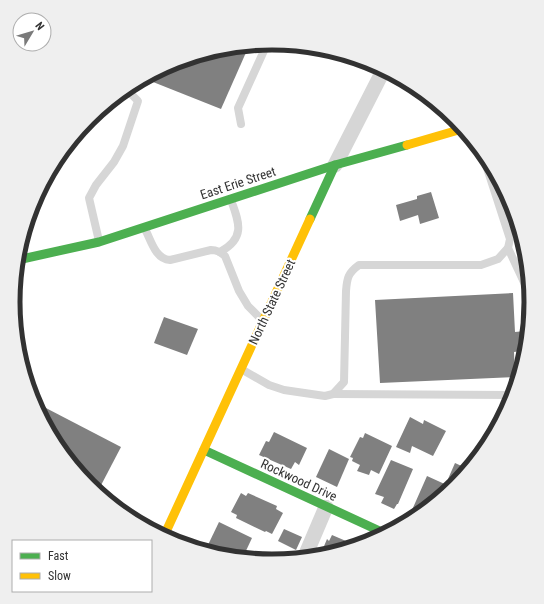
<svg xmlns="http://www.w3.org/2000/svg" width="544" height="604" viewBox="0 0 544 604" font-family="'Roboto Condensed',sans-serif">
<style>
.building{fill:#808080}
.lines{fill:none;stroke-linecap:round;stroke-linejoin:round}
.lane{stroke:#d6d6d6;stroke-width:8}
.street{stroke:#d6d6d6;stroke-width:15}
.fast{stroke:#4caf50;stroke-width:9}
.slow{stroke:#ffc107;stroke-width:9}
.labels{text-anchor:middle;dominant-baseline:central;stroke-width:4;stroke-linejoin:round;paint-order:stroke}
.street-label{font-size:13px;fill:#323232;stroke:#fff}
.rim{fill:none;stroke:#323232;stroke-width:5}
</style>
<rect width="100%" height="100%" fill="#fff"/>
<!-- building -->
<g class="building">
<polygon points="248,48 221,109 148,80 173,63"/>
<polygon points="431,192 439,218 420,224 418,215 400,221 396,205 417,199 417,196"/>
<polygon points="513,293 515,332 525,331 521,351 514,352 515,377 380,383 375,300"/>
<polygon points="164,317 198,329 187,355 154,343"/>
<polygon points="44,407 121,447 98,491 89,485 41,413"/>
<polygon points="410,417 423,424 424,420 446,431 433,456 412,446 410,453 396,447"/>
<polygon points="274,432 307,448 299,465 295,462 291,469 259,455 266,441 269,442"/>
<polygon points="365,433 392,446 379,474 371,470 369,475 357,471 360,465 352,461 353,458 350,457 360,437 363,438"/>
<polygon points="329,449 349,459 337,487 316,477"/>
<polygon points="391,460 413,469 398,504 397,504 394,509 381,503 384,497 375,494"/>
<polygon points="455,463 466,468 456,483 448,479"/>
<polygon points="427,476 449,486 448,490 412,514 414,511 412,510"/>
<polygon points="241,493 246,496 248,493 277,506 276,509 283,513 272,534 266,531 265,532 236,518 237,515 231,512"/>
<polygon points="219,522 252,538 244,555 210,549 207,547"/>
<polygon points="284,529 302,537 296,550 278,541"/>
<polygon points="332,535 353,544 352,545 322,551 327,539 329,541"/>
</g>
<g class="lines">
<!-- lane -->
<g class="lane">
<polyline points="241,124 238,108 267,44"/>
<path d="M145,229c6,11 10,30 25,31l41,-10c6,0 9,2 14,6l14,35 9,15 15,15"/>
<polyline points="99,241 89,198 96,185 114,162 123,146 138,101 129,92"/>
<polyline points="508,248 529,293"/>
<path d="M220,252c26,-14 19,-30 11,-52"/>
<path d="M241,369l28,16 15,5 41,6 8,-2 11,-12 2,-91c1,-13 2,-18 13,-26h122l17,-6 10,-11 2,-9 -24,-74"/>
<polyline points="333,394 512,395"/>
</g>
<!-- street -->
<g class="street">
<polyline points="335,165 383,71"/>
<polyline points="306,554 326,507"/>
</g>
<!-- fast -->
<g class="fast">
<polyline points="310,219 335,165"/>
<polyline points="22,259 99,242 335,165 407,145"/>
<polyline points="204,450 384,533"/>
</g>
<!-- slow -->
<g class="slow">
<polyline points="407,145 462,129"/>
<polyline points="164,536 310,219"/>
</g>
</g>
<g class="labels">
<!-- street labels -->
<g class="street-label">
<text transform="translate(238 183) rotate(-18)">East Erie Street</text>
<text transform="translate(272 302) rotate(-65)">North State Street</text>
<text transform="translate(299 480) rotate(25)">Rockwood Drive</text>
</g>
</g>
<!-- crop -->
<path d="M0 0H544V604H0ZM20 302a252 252 0 1 1 504 0a252 252 0 1 1-504 0Z" fill="#efefef" fill-rule="evenodd"/>
<path class="rim" d="M20 302a252 252 0 1 1 504 0a252 252 0 1 1-504 0Z"/>
<!-- legend -->
<rect x="12" y="540" width="140" height="52" fill="#ffffff" stroke="#adadad"/>
<rect x="20" y="553" width="20" height="6" fill="#4caf50" stroke="#adadad"/>
<text x="48" y="560" font-size="12" fill="#323232">Fast</text>
<rect x="20" y="573" width="20" height="6" fill="#ffc107" stroke="#adadad"/>
<text x="48" y="580" font-size="12" fill="#323232">Slow</text>
<!-- north arrow -->
<g transform="translate(32 32) rotate(52)"><circle r="19" fill="#ffffff" stroke="#adadad"/>
<path d="M0-3L7 15L0 10L-7 15Z" fill="#7a7a7a"/>
<text y="-6" font-size="11" font-weight="bold" text-anchor="middle" fill="#323232">N</text>
</g>
</svg>
